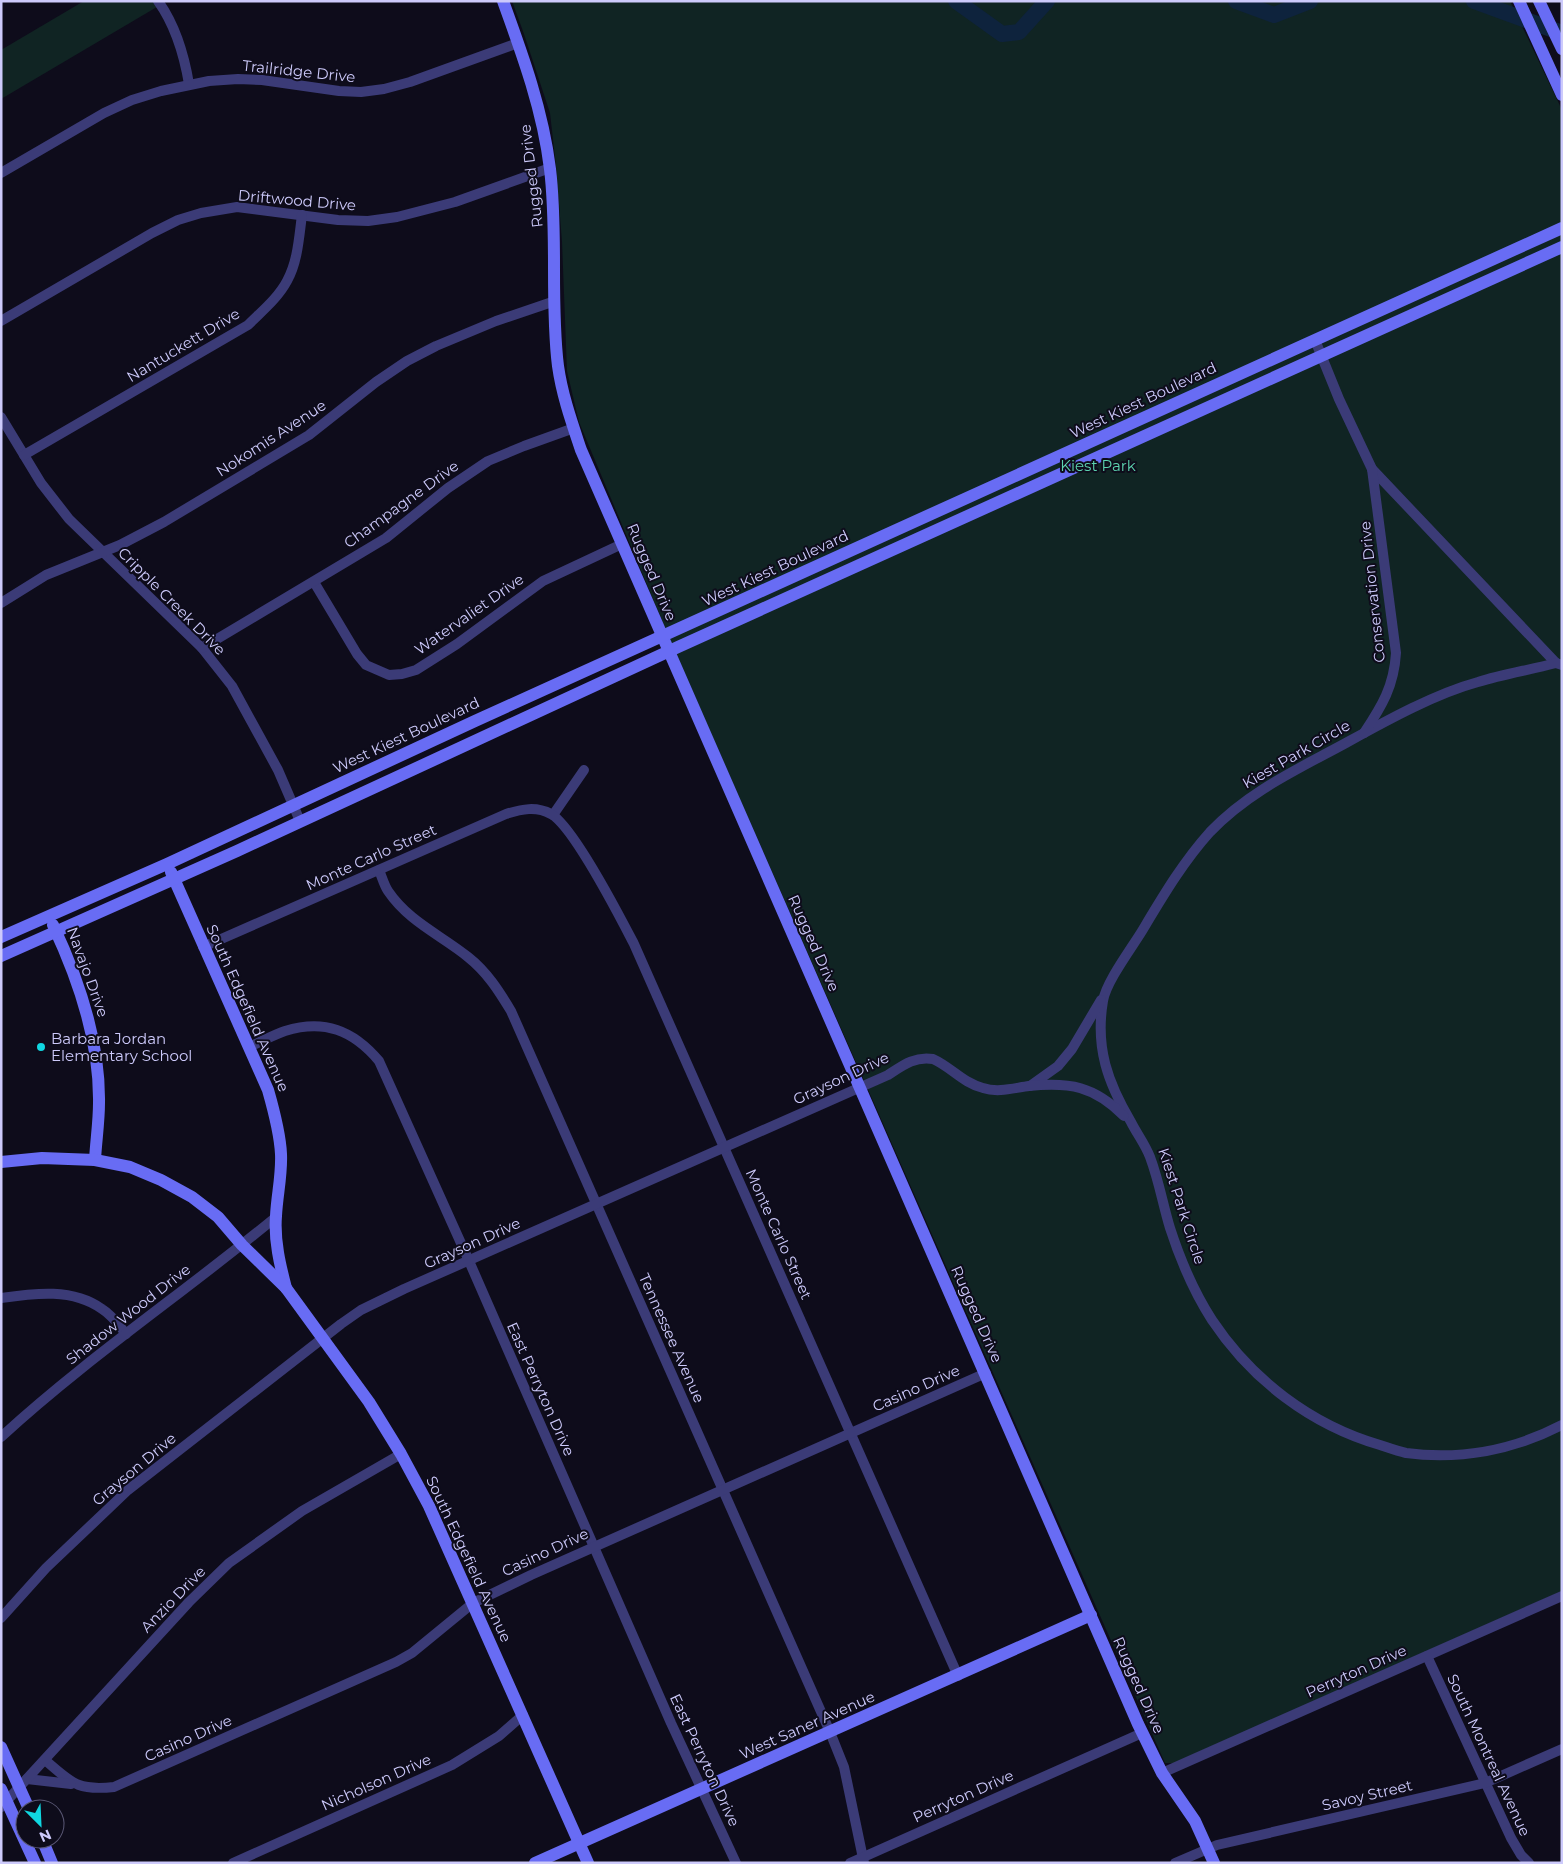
<svg xmlns="http://www.w3.org/2000/svg" width="1563" height="1864" viewBox="0 0 1563 1864" font-family="Montserrat,sans-serif">
<style>
.green{fill:#102423}
.lines{fill:none;stroke-linecap:round;stroke-linejoin:round}
.river{stroke:#0e233d;stroke-width:16}
.street{stroke:#3b3b77;stroke-width:10}
.secondary{stroke:#686cf4;stroke-width:12}
.poi-dot{fill:#10d7e1;stroke:#0e0c1b;stroke-width:2}
.labels{text-anchor:middle;dominant-baseline:central;stroke-width:4;stroke-linejoin:round;paint-order:stroke}
.street-label{font-size:15px;fill:#cdcafb;stroke:#0e0c1b}
.park-label{font-size:15px;fill:#5dd4b0;stroke:#0e0c1b}
.poi-label{font-size:15px;fill:#cdcafb;stroke:#0e0c1b;text-anchor:start}
</style>
<rect width="100%" height="100%" fill="#0e0c1b"/>
<!-- green -->
<g class="green">
<polygon points="84,1 167,1 1,99 1,50"/>
<polygon points="512,1 1510,1 1562,110 1562,1591 1174,1763 1165,1763 676,654 579,422 567,371 562,242 556,166 550,113 524,34"/>
</g>
<g class="lines">
<!-- river -->
<g class="river">
<polyline points="956,1 1002,34 1019,32 1047,1"/>
<polyline points="1236,1 1274,15 1310,1"/>
<polyline points="1474,1 1562,33"/>
</g>
<!-- street -->
<g class="street">
<path d="M158,1c18,25 26,53 31,83"/>
<polyline points="1,173 104,113 132,100 161,91 209,81 238,79 262,80 339,91 361,92 384,89 410,82 518,43"/>
<polyline points="1,321 152,233 178,220 201,213 237,207 338,220 368,221 397,217 455,202 550,168"/>
<polyline points="1315,340 1339,399 1372,469 1556,663"/>
<polyline points="1,417 41,483 69,519 202,648 232,686 278,770 300,821"/>
<path d="M24,455l224,-130c14,-14 30,-27 39,-44 11,-20 12,-44 15,-66"/>
<polyline points="314,582 357,654 366,665 389,675 402,674 416,670 457,644 543,581 622,544"/>
<polyline points="1,603 46,575 120,545 164,522 309,435 376,382 407,361 436,346 496,321 555,301"/>
<polyline points="202,648 386,538 448,488 488,461 524,446 574,428"/>
<path d="M1562,665l-6,-2c-26,7 -53,11 -78,19 -44,12 -94,40 -134,62 -48,26 -96,48 -134,88 -27,30 -47,64 -68,99 -11,18 -36,51 -39,70 -8,47 5,82 28,121 6,12 14,22 19,35 9,24 13,48 20,71 10,31 24,64 42,92 40,60 99,105 168,125 9,3 17,6 26,8 54,7 108,-3 156,-28"/>
<path d="M1364,733c18,-27 30,-47 32,-80l-24,-184"/>
<polyline points="553,815 584,770"/>
<path d="M379,870c3,7 5,15 9,21 21,31 53,44 80,66 19,15 31,34 43,54l319,721 14,35 20,96"/>
<path d="M203,947l303,-133c16,-5 30,-8 45,0 23,13 69,103 83,130l324,732"/>
<path d="M249,1047c12,-5 24,-12 36,-16 39,-12 68,-1 94,30l90,200 202,462 65,140"/>
<polyline points="1030,1086 1058,1066 1072,1049 1101,1000"/>
<path d="M1,1298c34,-5 72,-10 101,11 10,6 17,16 24,25"/>
<path d="M1,1437c86,-79 184,-145 275,-220"/>
<path d="M1,1618l45,-50 82,-78 213,-166 20,-14 43,-21 484,-214c15,-10 27,-19 45,-16 18,8 30,24 50,29 15,5 31,0 46,-2 41,-4 65,0 95,30"/>
<polyline points="1427,1656 1511,1838 1521,1855 1529,1863"/>
<path d="M45,1760c27,23 32,31 69,27l282,-125 16,-9 61,-50 58,-28 455,-202"/>
<polyline points="1162,1773 1562,1596"/>
<polyline points="27,1779 71,1784"/>
<polyline points="1,1807 189,1602 229,1563 302,1511 401,1454"/>
<polyline points="233,1863 452,1765 499,1736 523,1715"/>
<polyline points="850,1863 1142,1733"/>
<polyline points="1175,1863 1217,1845 1485,1783 1562,1749"/>
</g>
<!-- secondary -->
<g class="secondary">
<path d="M503,1c20,55 40,110 47,168 8,65 0,133 8,197 4,29 14,57 23,84l557,1274 24,49 33,48 19,42"/>
<polyline points="1519,1 1562,95"/>
<polyline points="1539,1 1562,49"/>
<path d="M171,872l97,218c6,21 12,43 13,64 1,21 -4,41 -5,62 -2,24 4,49 10,72"/>
<path d="M53,925c26,55 47,116 46,178 0,19 -3,38 -4,57"/>
<polyline points="1,937 167,864 475,721 1562,228"/>
<polyline points="1,956 237,851 678,647 1562,247"/>
<polyline points="1,1162 42,1158 95,1160 130,1167 161,1180 192,1197 218,1217 242,1245 286,1288 369,1402 401,1454 429,1506 588,1863"/>
<polyline points="1,1747 29,1809"/>
<polyline points="1,1789 35,1863"/>
<polyline points="42,1839 52,1863"/>
<polyline points="535,1863 1091,1615"/>
</g>
</g>
<!-- markers -->
<circle class="poi-dot" cx="41" cy="1047" r="5"/>
<g class="labels">
<!-- street labels -->
<g class="street-label">
<text transform="translate(299 71) rotate(6)">Trailridge Drive</text>
<text transform="translate(531 176) rotate(-97)">Rugged Drive</text>
<text transform="translate(297 200) rotate(5)">Driftwood Drive</text>
<text transform="translate(183 345) rotate(-31)">Nantuckett Drive</text>
<text transform="translate(1143 400) rotate(-25)">West Kiest Boulevard</text>
<text transform="translate(271 438) rotate(-33)">Nokomis Avenue</text>
<text transform="translate(401 504) rotate(-36)">Champagne Drive</text>
<text transform="translate(775 568) rotate(-25)">West Kiest Boulevard</text>
<text transform="translate(652 572) rotate(67)">Rugged Drive</text>
<text transform="translate(1372 592) rotate(-96)">Conservation Drive</text>
<text transform="translate(172 601) rotate(45)">Cripple Creek Drive</text>
<text transform="translate(469 614) rotate(-35)">Watervaliet Drive</text>
<text transform="translate(406 735) rotate(-25)">West Kiest Boulevard</text>
<text transform="translate(1296 754) rotate(-30)">Kiest Park Circle</text>
<text transform="translate(371 857) rotate(-24)">Monte Carlo Street</text>
<text transform="translate(814 943) rotate(66)">Rugged Drive</text>
<text transform="translate(88 972) rotate(70)">Navajo Drive</text>
<text transform="translate(248 1008) rotate(66)">South Edgefield Avenue</text>
<text transform="translate(841 1078) rotate(-25)">Grayson Drive</text>
<text transform="translate(1182 1206) rotate(72)">Kiest Park Circle</text>
<text transform="translate(779 1234) rotate(66)">Monte Carlo Street</text>
<text transform="translate(472 1243) rotate(-24)">Grayson Drive</text>
<text transform="translate(128 1314) rotate(-38)">Shadow Wood Drive</text>
<text transform="translate(977 1314) rotate(66)">Rugged Drive</text>
<text transform="translate(672 1338) rotate(66)">Tennessee Avenue</text>
<text transform="translate(916 1388) rotate(-24)">Casino Drive</text>
<text transform="translate(541 1389) rotate(66)">East Perryton Drive</text>
<text transform="translate(134 1469) rotate(-40)">Grayson Drive</text>
<text transform="translate(545 1552) rotate(-25)">Casino Drive</text>
<text transform="translate(469 1559) rotate(65)">South Edgefield Avenue</text>
<text transform="translate(173 1599) rotate(-46)">Anzio Drive</text>
<text transform="translate(1356 1671) rotate(-24)">Perryton Drive</text>
<text transform="translate(1139 1685) rotate(66)">Rugged Drive</text>
<text transform="translate(807 1725) rotate(-24)">West Saner Avenue</text>
<text transform="translate(188 1738) rotate(-24)">Casino Drive</text>
<text transform="translate(1489 1755) rotate(65)">South Montreal Avenue</text>
<text transform="translate(705 1760) rotate(65)">East Perryton Drive</text>
<text transform="translate(376 1782) rotate(-24)">Nicholson Drive</text>
<text transform="translate(1367 1795) rotate(-13)">Savoy Street</text>
<text transform="translate(963 1796) rotate(-24)">Perryton Drive</text>
</g>
<!-- park labels -->
<g class="park-label">
<text x="1098" y="465">Kiest Park</text>
</g>
<!-- poi labels -->
<g class="poi-label">
<text x="51" y="1038">Barbara Jordan<tspan x="51" dy="17">Elementary School</tspan></text>
</g>
</g>
<!-- border -->
<rect width="1563" height="1864" fill="none" stroke="#cdcafb" stroke-width="5"/>
<!-- north arrow -->
<g transform="translate(40 1824) rotate(156)"><circle r="24" fill="#0e0c1b" stroke="#5a5875"/>
<path d="M0-4L9 19L0 12L-9 19Z" fill="#10d7e1"/>
<text y="-8" font-size="14" font-weight="bold" text-anchor="middle" fill="#cdcafb">N</text>
</g>
</svg>
